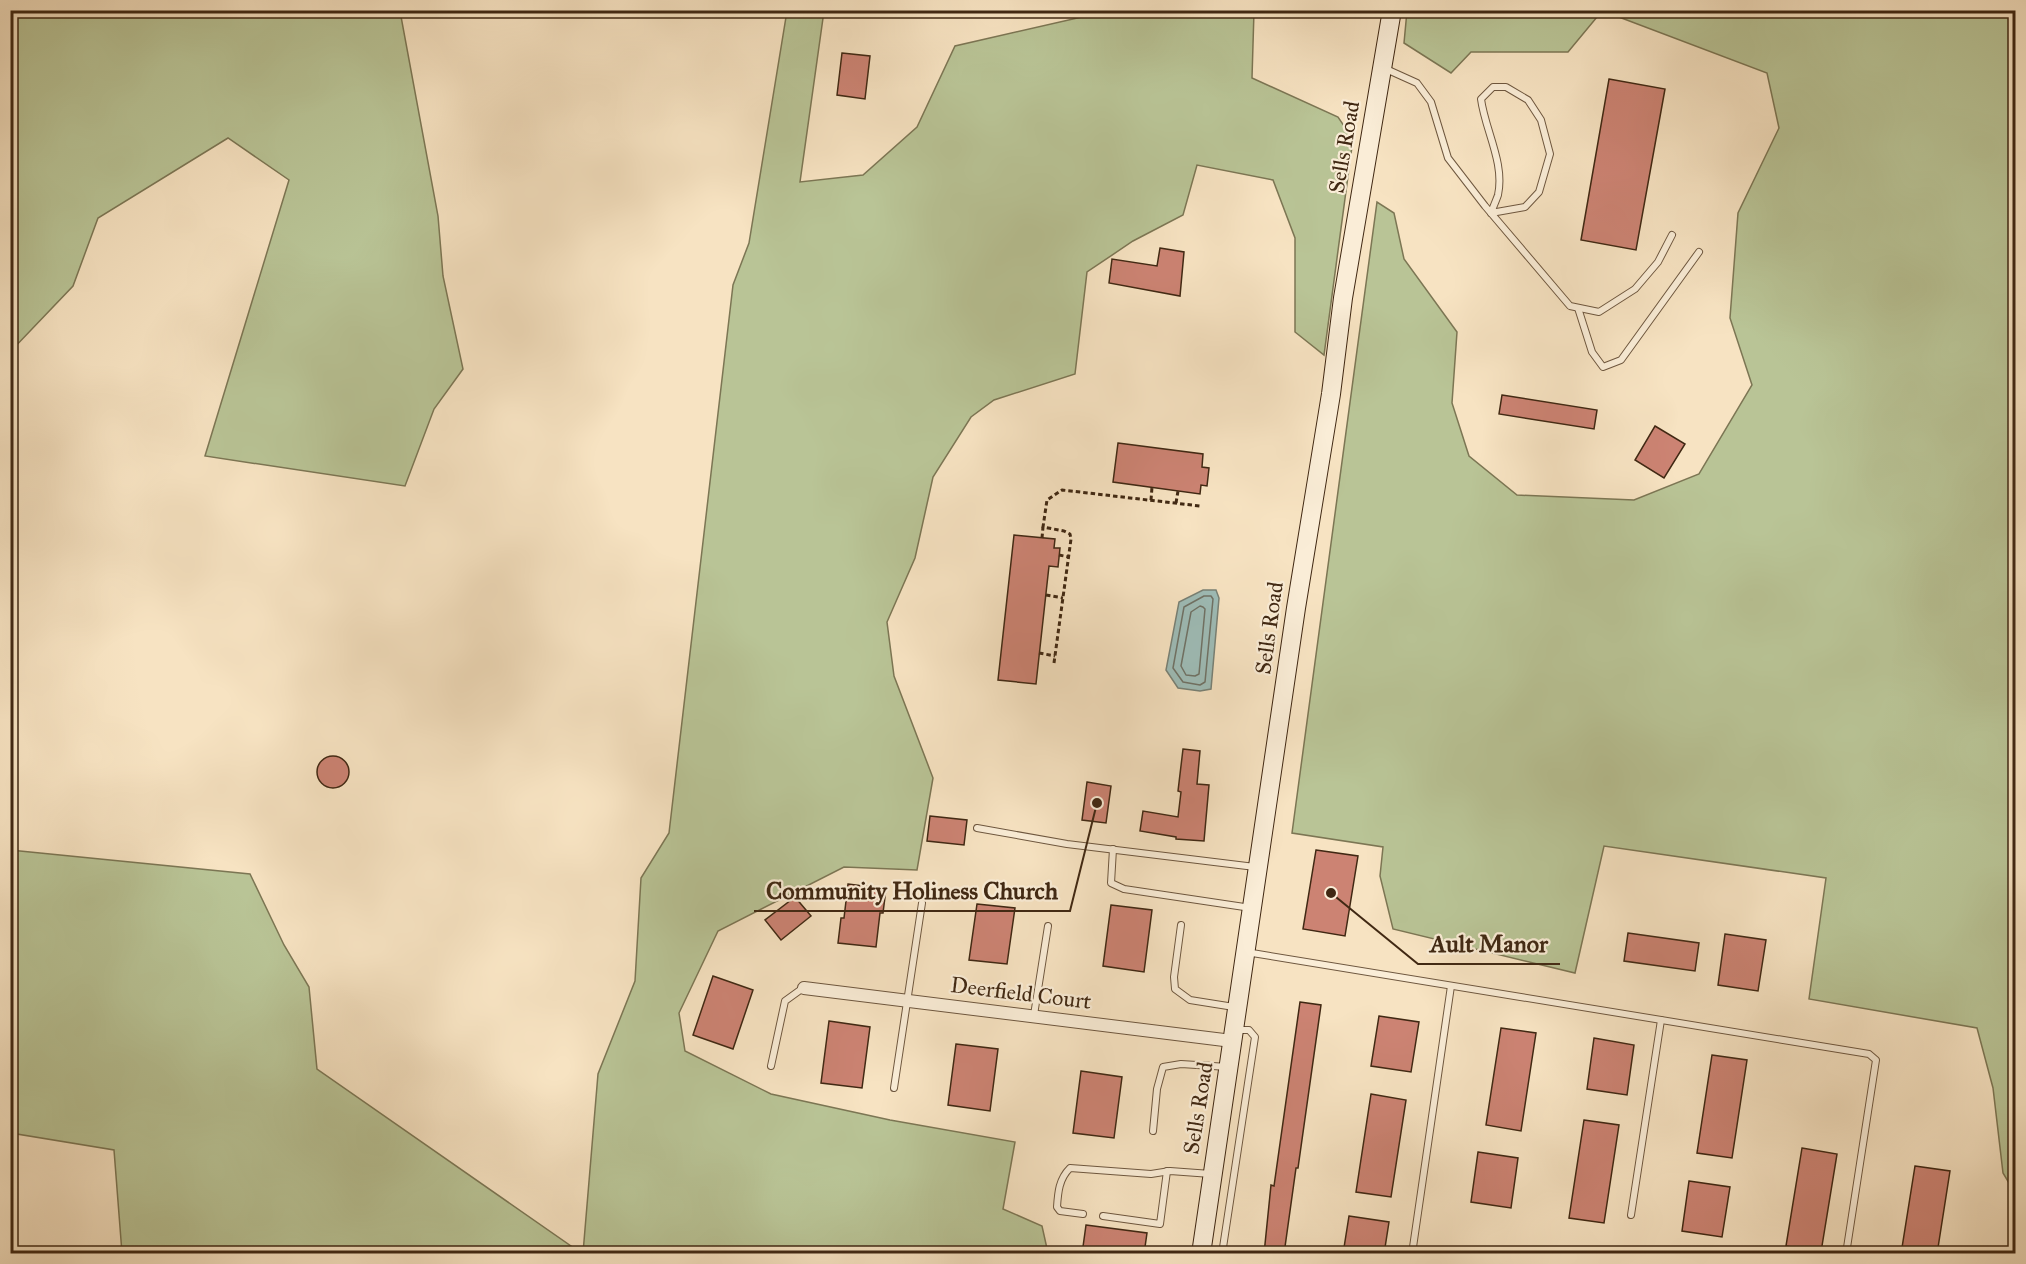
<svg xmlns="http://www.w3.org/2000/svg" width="2026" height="1264" viewBox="0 0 2026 1264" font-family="'IM FELL Great Primer',serif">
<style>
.green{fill:#b9c496;stroke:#7c7654;stroke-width:1.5}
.water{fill:#9ebdb8;stroke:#788176;stroke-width:1.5}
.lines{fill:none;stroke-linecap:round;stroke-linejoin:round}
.shore{stroke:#6f7266;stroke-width:1.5}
.building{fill:#cc8373;stroke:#402813;stroke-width:1.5}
.lane-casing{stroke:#6e573f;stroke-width:8}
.street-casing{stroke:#6e573f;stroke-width:14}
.secondary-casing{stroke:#402813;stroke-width:20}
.path{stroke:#402813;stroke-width:3;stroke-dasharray:4.5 3;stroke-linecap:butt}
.lane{stroke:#faedd7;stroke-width:6}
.street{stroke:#faedd7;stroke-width:12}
.secondary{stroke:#faedd7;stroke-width:18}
.labels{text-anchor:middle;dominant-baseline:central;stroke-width:4.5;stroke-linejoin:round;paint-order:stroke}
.street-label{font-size:22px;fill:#402813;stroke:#faedd7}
.leader{fill:none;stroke:#402813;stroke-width:2}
.callout-dot{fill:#402813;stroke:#faedd7;stroke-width:2}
.callout-label{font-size:24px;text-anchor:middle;font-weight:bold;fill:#402813;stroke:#faedd7;stroke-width:4.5;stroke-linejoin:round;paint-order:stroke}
</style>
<rect width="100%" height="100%" fill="#f7e3c2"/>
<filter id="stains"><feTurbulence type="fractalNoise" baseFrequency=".00333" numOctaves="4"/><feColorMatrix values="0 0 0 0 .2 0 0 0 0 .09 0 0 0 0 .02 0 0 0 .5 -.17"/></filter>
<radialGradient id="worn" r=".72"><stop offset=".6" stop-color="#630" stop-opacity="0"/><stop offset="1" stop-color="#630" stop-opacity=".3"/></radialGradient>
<!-- green -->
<g class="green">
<polygon points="11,10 400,11 438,216 443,276 463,369 434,409 405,486 205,456 289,180 228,138 98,218 73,286 11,351"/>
<polygon points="787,11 824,11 800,182 863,175 917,127 955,46 1108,11 1254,11 1252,78 1338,117 1353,139 1324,355 1295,332 1295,238 1273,180 1197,165 1183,215 1133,241 1087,272 1075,374 994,400 971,417 933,477 915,558 887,622 894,676 933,778 917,870 844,867 718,931 679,1013 685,1051 771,1094 890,1120 1015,1142 1003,1209 1042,1226 1048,1253 583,1253 598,1074 635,981 641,878 669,833 733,285 749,243"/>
<polygon points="1407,11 1407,10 1602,11 1568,52 1471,52 1451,73 1404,43"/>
<polygon points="1603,11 2015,11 2015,1193 2003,1173 1993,1088 1977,1028 1809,999 1826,878 1604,846 1575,973 1393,929 1380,876 1383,847 1292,833 1377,202 1394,213 1404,259 1457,332 1452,403 1469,456 1517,495 1634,500 1699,474 1752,385 1730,318 1738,213 1779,128 1767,73"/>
<polygon points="10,850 250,874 284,945 309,987 317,1069 581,1253 122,1253 114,1150 11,1133"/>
</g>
<!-- water -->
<polygon class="water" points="1203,590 1216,590 1219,598 1211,689 1200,691 1178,688 1166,670 1179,602"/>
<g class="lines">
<!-- shore -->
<g class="shore">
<polygon points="1204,596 1211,596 1213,599 1205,682 1200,685 1183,682 1173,668 1184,607"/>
<polygon points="1200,606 1203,607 1205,609 1199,674 1195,676 1186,675 1181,666 1191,612"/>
</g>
</g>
<!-- building -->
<g class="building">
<polygon points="842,53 870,56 865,99 837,95"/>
<polygon points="1609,79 1665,89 1636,250 1581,240"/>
<polygon points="1160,248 1184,252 1180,296 1109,283 1112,259 1157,266"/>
<polygon points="1502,395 1597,410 1594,429 1499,414"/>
<polygon points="1655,426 1685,444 1664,478 1635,460"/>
<polygon points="1118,443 1203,454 1202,467 1209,468 1207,486 1201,485 1200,494 1113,482"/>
<polygon points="1014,535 1055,539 1054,548 1060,548 1058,567 1049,566 1036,684 998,680"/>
<polygon points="1183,749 1200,751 1197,784 1209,785 1204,841 1176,839 1176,837 1140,831 1143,811 1178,817 1181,792 1178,791"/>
<circle cx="333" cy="772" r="16"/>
<polygon points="1087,782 1111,786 1106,823 1082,820"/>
<polygon points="930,816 967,820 964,845 927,841"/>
<polygon points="1316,850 1358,856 1345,936 1303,929"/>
<polygon points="848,884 886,889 883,913 880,913 876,947 838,943 841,918 844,918"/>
<polygon points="795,897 811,916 781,940 765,920"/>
<polygon points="977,904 1015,908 1007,964 969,960"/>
<polygon points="1111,905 1152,910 1144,972 1103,966"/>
<polygon points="1628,933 1699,943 1695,971 1624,961"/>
<polygon points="1725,934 1766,940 1758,991 1718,985"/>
<polygon points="713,976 753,990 733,1049 693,1035"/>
<polygon points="1300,1002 1321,1005 1298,1168 1296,1168 1284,1254 1264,1254 1271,1185 1274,1186"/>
<polygon points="1379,1016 1419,1022 1411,1072 1371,1066"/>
<polygon points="829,1021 870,1027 862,1088 821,1083"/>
<polygon points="1501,1028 1536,1033 1521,1131 1486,1125"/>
<polygon points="1594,1038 1634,1045 1627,1095 1587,1089"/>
<polygon points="956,1044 998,1049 990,1111 948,1105"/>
<polygon points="1712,1055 1747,1060 1732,1158 1697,1153"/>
<polygon points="1081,1071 1122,1077 1114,1138 1073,1133"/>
<polygon points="1371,1094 1406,1100 1391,1197 1356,1192"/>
<polygon points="1584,1120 1619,1125 1604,1223 1569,1218"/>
<polygon points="1802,1148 1837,1154 1821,1252 1786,1246"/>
<polygon points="1478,1152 1518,1158 1511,1208 1471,1202"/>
<polygon points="1915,1166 1950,1171 1937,1254 1901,1254"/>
<polygon points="1689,1181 1730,1187 1722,1237 1682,1231"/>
<polygon points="1349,1216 1389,1222 1384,1254 1343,1254"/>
<polygon points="1086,1225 1147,1233 1144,1254 1082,1254"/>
</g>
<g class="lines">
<defs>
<g id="lane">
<polyline points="1386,69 1417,83 1431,102 1448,158 1485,206 1570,306 1599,312 1635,289 1658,262 1672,235"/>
<path d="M1493,87h13l22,13 13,20 9,34 -11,38 -14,15 -34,6c2,-6 5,-12 7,-18 7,-32 -13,-65 -17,-96z"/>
<polyline points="1578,308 1592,352 1603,367 1621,360 1699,252"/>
<polyline points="977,828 1067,844 1255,867"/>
<polyline points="1113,849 1111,883 1124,889 1251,908"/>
<polyline points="1181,925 1174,977 1175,989 1190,1000 1234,1007"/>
<polyline points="1246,952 1869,1054 1876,1060 1846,1254"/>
<polyline points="1034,1015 1048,926"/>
<polyline points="771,1066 785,1001 803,988"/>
<polyline points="894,1088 922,903"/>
<polyline points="1153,1131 1157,1089 1163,1067 1181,1064 1228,1067"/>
<path d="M1083,1214l-23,-3 -3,-4c1,-15 2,-28 13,-39l81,6 19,-3 41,3"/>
<polyline points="1631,1215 1661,1020"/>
<polyline points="1103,1216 1160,1224 1167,1171"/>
<polyline points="1222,1254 1255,1037 1249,1030 1238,1030"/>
<polyline points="1412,1254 1451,986"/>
</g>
<polyline id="street" points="804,988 1232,1041"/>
<polyline id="secondary" points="1201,1254 1296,608 1331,394 1343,298 1392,10"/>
</defs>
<!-- lane casing -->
<use href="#lane" class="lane-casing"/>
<!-- street casing -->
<use href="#street" class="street-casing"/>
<!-- secondary casing -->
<use href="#secondary" class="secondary-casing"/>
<!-- path -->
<g class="path">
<polyline points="1151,500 1152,487"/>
<polyline points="1176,503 1178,491"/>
<polyline points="1042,538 1043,527"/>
<polyline points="1059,555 1069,557"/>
<polyline points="1046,595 1063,598"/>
<polyline points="1039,653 1055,656"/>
<polyline points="1054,663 1071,539 1070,534 1064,531 1043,527 1047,500 1062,490 1200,506"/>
</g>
<!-- lane -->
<use href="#lane" class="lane"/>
<!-- street -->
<use href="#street" class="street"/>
<!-- secondary -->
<use href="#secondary" class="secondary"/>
</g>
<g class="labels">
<!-- street labels -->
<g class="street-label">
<text transform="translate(1344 147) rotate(-80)">Sells Road</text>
<text transform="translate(1269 628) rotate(-82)">Sells Road</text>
<text transform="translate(1021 993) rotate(7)">Deerfield Court</text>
<text transform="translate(1198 1108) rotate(-81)">Sells Road</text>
</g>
</g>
<!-- callouts -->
<path class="leader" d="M1097 803L1070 911H754M1331 893L1418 964H1560"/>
<g class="callout-dot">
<circle cx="1097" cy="803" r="6"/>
<circle cx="1331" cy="893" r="6"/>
</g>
<g class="callout-label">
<text x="912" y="899">Community Holiness Church</text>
<text x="1489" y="952">Ault Manor</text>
</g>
<!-- margin -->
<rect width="2026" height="1264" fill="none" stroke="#f7e3c2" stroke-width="36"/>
<rect x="12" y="12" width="2002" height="1240" fill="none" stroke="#402813" stroke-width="3"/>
<rect x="18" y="18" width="1990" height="1228" fill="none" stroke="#402813" stroke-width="1.5"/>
<rect width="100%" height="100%" filter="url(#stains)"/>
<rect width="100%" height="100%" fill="url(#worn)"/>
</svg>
